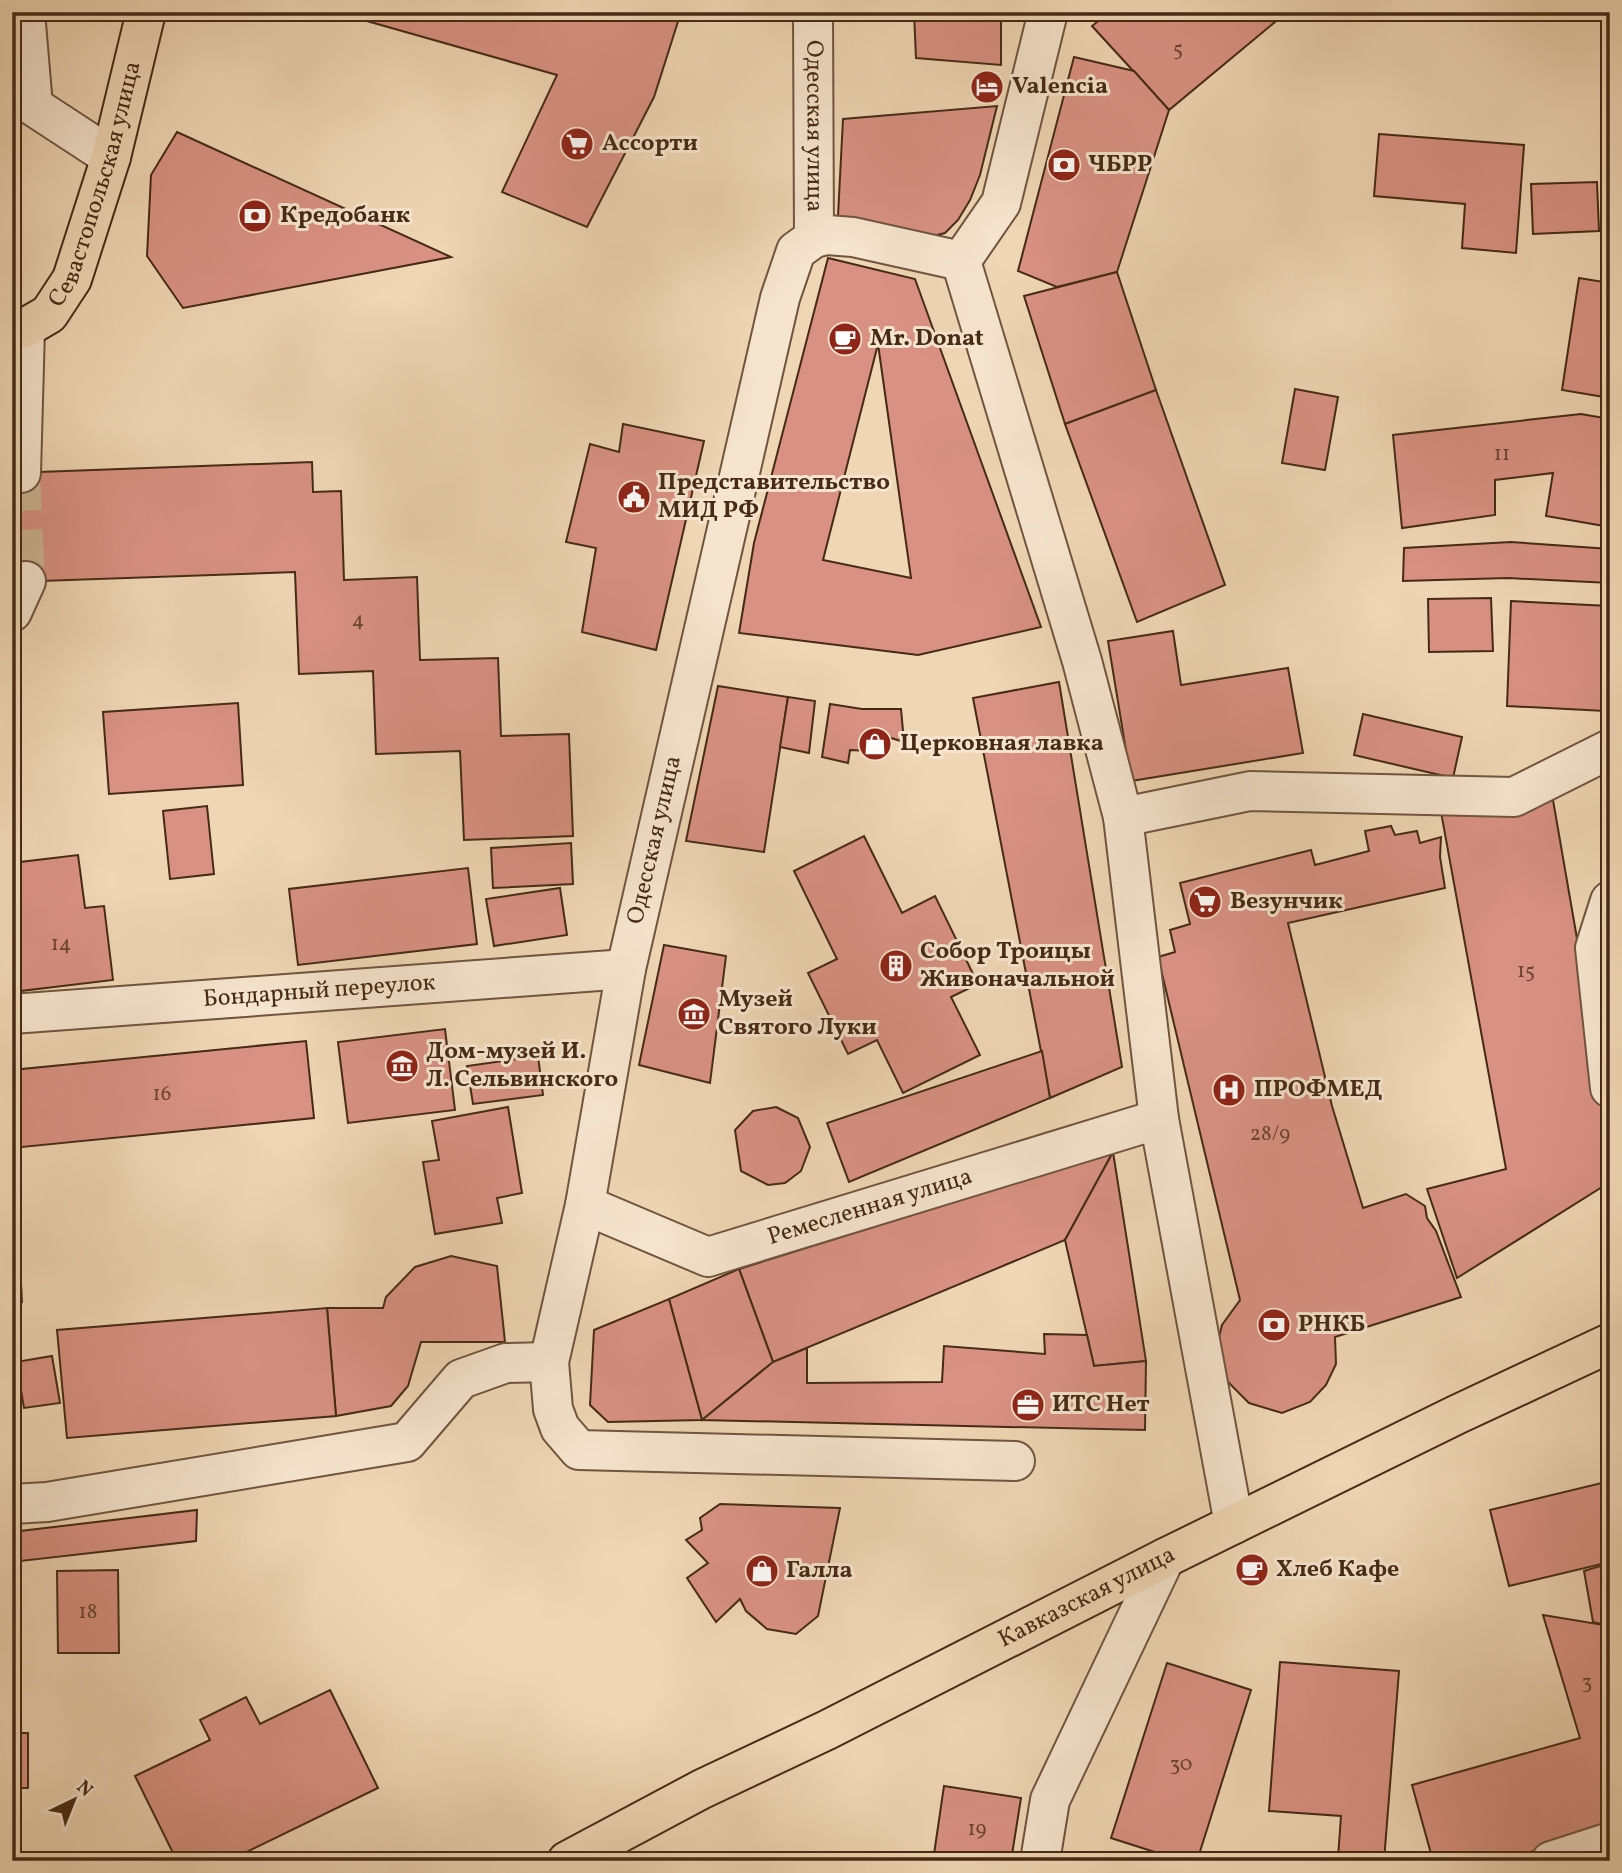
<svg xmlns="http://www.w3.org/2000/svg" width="1622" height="1873" viewBox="0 0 1622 1873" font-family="Vollkorn,serif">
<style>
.building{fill:#d99183;stroke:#462a16;stroke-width:2;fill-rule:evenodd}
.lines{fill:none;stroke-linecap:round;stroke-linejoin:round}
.minor-tunnel{stroke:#cdb494;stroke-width:38;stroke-dasharray:38 19;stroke-linecap:butt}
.minor-casing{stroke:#70553e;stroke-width:42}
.major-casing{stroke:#462a16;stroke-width:42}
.minor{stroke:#f5e4ce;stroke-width:38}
.major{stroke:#efd6b4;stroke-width:38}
.labels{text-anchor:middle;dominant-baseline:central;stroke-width:6;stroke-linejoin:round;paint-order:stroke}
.number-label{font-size:21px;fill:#6b4431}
.poi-label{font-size:24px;font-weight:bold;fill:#462a16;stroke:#f5e4ce;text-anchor:start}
.street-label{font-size:24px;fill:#462a16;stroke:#f5e4ce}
</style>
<rect width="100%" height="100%" fill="#efd6b4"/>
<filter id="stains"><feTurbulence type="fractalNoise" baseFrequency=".00286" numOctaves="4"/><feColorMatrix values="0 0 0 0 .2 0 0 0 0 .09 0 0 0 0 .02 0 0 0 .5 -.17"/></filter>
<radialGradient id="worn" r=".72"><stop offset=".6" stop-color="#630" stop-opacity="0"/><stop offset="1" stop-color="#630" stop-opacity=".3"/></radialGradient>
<!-- building -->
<g class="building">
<polygon points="335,12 681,12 654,97 587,227 502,192 557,75"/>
<polygon points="914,12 1001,12 1001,65 916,58"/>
<polygon points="1109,12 1287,12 1169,110 1092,26"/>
<polygon points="1074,57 1134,71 1169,110 1117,272 1057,287 1018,271"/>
<polygon points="997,106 980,175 970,200 958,220 945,233 925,238 838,216 843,119"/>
<polygon points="177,132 451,257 183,308 147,256 151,175"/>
<polygon points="1379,134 1524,145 1516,253 1462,248 1465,204 1374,196"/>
<polygon points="1605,177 1610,177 1610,237"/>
<polygon points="1597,182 1599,231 1533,234 1531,184"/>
<path d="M828,258l87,21 126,348 -123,28 -179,-22 15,-90zM878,344l33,234 -88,-18z"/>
<polygon points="1117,272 1156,390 1065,424 1024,296"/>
<polygon points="1579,278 1610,283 1610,398 1562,390"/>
<polygon points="1295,389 1338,397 1325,470 1282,463"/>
<polygon points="1156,390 1225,585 1137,622 1065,424"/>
<polygon points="1581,414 1610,419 1610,527 1546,516 1553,473 1495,480 1495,515 1402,528 1393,435"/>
<polygon points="623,424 704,441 656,650 582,632 596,548 566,542 590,444 619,452"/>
<polygon points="312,462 313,492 341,491 344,580 417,577 420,660 498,658 501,736 569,734 573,836 464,840 460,751 376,754 373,671 299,674 295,572 12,582 12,473"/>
<polygon points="1511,542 1610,549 1610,583 1508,578 1403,581 1404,548"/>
<polygon points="1491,598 1493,651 1429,652 1428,599"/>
<polygon points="1511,601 1609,606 1605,711 1507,706"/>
<polygon points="1173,631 1181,685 1288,668 1303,753 1131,781 1108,641"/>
<polygon points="1059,682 1122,1067 1050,1098 973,698"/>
<polygon points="718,686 788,697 764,852 686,841"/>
<polygon points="788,697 815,701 809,753 780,747"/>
<polygon points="238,703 243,785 109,794 103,712"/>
<polygon points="830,704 862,709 901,709 904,742 891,738 888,752 850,750 848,763 822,757"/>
<polygon points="1363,714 1462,737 1453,778 1354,755"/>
<polygon points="1553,800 1610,1129 1610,1182 1457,1278 1427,1189 1506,1169 1441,812 1476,814"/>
<polygon points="207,806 214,874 170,879 163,811"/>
<polygon points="1391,826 1395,835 1417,831 1420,843 1441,837 1440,857 1445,888 1288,923 1332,1106 1363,1208 1406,1194 1425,1206 1427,1218 1436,1231 1461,1297 1335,1337 1336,1364 1326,1385 1310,1402 1282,1413 1249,1403 1224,1378 1215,1353 1222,1325 1240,1300 1158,957 1175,952 1170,930 1190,924 1180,883 1311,850 1315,865 1369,851 1365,831"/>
<polygon points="864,836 902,913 935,896 978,984 951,997 980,1055 903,1093 877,1040 848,1054 808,973 837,959 794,871"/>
<polygon points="571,843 573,884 493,888 491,848"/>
<polygon points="78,855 85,908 104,906 113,980 12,992 12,863"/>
<polygon points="468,868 477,944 298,965 289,889"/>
<polygon points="560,888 567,935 494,946 486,899"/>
<polygon points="664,945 726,956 710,1083 639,1065"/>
<polygon points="445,1029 455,1110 348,1123 338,1042"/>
<polygon points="306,1041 314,1118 12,1148 12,1070"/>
<polygon points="1042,1051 1050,1098 849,1182 827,1123"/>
<polygon points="538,1056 543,1095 473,1104 467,1066"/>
<polygon points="508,1107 522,1193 497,1198 502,1223 435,1234 423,1162 439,1160 432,1121"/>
<polygon points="776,1107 798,1118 810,1147 801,1171 785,1183 768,1185 741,1171 735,1130 753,1111"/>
<polygon points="1113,1152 1065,1240 773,1362 739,1269"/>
<polygon points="1113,1152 1146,1361 1094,1366 1065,1240"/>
<polygon points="12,1188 16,1188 22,1302 12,1303"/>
<polygon points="451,1256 497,1266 505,1342 421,1342 408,1386 391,1406 336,1416 327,1308 383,1308 386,1297 415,1267"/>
<polygon points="739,1269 773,1362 702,1420 669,1299"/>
<polygon points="669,1299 702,1420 608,1422 590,1405 594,1330"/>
<polygon points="327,1308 336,1416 67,1438 57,1330"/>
<polygon points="1044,1334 1087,1335 1094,1366 1146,1361 1145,1430 702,1420 773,1362 807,1348 807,1383 942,1382 944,1346 1045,1354"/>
<polygon points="52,1356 60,1403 24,1408 16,1362"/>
<polygon points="12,1419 19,1468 12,1469"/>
<polygon points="1610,1481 1610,1562 1509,1586 1490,1510"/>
<polygon points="720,1504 840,1508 818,1616 796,1634 767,1629 746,1611 740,1599 716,1622 687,1578 708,1563 686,1540 702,1530 700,1518"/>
<polygon points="197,1510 196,1541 12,1562 12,1532"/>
<polygon points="1610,1563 1610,1626 1593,1622 1584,1571"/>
<polygon points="118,1570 119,1653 58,1653 57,1571"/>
<polygon points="1543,1615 1610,1626 1610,1829 1499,1861 1433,1861 1412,1785 1580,1738"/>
<polygon points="1280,1662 1399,1671 1384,1861 1338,1858 1341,1816 1269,1811"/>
<polygon points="1167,1663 1251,1690 1197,1861 1183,1861 1111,1838"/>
<polygon points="330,1690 378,1788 228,1861 177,1861 135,1776 210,1740 200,1720 246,1697 260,1724"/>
<rect x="12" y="1733" width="16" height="55"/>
<polygon points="944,1786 1021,1798 1011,1861 933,1861"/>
</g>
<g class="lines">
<!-- minor-tunnel -->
<polyline class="minor-tunnel" points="21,473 26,581"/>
<defs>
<g id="minor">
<polyline points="25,12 33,106 111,157"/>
<path id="s1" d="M813,12l1,226"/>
<polyline points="961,261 853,237 827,235 814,238 796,251 780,298 626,969 585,1205 549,1362 553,1409 560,1428 579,1450 1015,1461"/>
<polyline points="961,261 1082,661 1123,817 1159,1119 1234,1524"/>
<polyline points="961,261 1001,203 1048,12"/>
<polyline points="21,473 25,328"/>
<polyline points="12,612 26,581"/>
<polyline points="1123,817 1250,791 1514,797 1610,749"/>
<polyline points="1610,901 1595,948 1610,1088"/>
<path id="s2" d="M12,1014l614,-45"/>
<path id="s3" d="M585,1205l123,52 451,-138"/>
<polyline points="12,1504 47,1502 407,1442 461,1379 506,1363 549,1362"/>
<polyline points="1040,1861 1050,1800 1165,1558"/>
<polyline points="1551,1861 1610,1842"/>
</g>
<g id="major">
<path id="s4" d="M12,329l13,-1 24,-14 23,-35 39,-122 35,-145"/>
<path id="s5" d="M567,1861l135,-72 125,-59 338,-172 291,-143 154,-72"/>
</g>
</defs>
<!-- minor casing -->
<use href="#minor" class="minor-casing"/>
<!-- major casing -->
<use href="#major" class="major-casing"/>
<!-- minor -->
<use href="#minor" class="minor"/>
<!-- major -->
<use href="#major" class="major"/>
</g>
<!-- icons -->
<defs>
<symbol id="hotel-disc" viewBox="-11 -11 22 22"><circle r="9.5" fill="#8f2418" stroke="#f5e4ce"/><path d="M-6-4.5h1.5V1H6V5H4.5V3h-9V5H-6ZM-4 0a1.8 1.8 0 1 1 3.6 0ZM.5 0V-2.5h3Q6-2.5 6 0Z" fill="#fff"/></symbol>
<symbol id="supermarket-disc" viewBox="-11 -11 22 22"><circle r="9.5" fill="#8f2418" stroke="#f5e4ce"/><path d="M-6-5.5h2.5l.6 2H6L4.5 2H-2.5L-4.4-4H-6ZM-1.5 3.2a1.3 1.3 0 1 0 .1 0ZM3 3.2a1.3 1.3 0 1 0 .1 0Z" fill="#fff"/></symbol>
<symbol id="bank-disc" viewBox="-11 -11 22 22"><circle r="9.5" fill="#8f2418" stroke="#f5e4ce"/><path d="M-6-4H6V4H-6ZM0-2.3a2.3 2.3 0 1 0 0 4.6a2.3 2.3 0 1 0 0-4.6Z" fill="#fff"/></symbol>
<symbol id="cafe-disc" viewBox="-11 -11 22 22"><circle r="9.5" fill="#8f2418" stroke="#f5e4ce"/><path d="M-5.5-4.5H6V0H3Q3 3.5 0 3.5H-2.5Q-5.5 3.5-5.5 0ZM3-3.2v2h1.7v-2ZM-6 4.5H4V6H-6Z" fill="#fff"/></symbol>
<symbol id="civic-disc" viewBox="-11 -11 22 22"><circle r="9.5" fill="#8f2418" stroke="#f5e4ce"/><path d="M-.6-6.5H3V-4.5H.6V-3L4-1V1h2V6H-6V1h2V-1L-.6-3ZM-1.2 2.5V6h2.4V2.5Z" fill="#fff"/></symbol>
<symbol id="shop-disc" viewBox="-11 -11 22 22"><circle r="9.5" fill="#8f2418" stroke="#f5e4ce"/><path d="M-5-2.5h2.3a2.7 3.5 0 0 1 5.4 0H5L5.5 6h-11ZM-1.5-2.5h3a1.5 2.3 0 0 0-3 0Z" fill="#fff"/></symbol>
<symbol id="building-disc" viewBox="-11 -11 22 22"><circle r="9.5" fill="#8f2418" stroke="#f5e4ce"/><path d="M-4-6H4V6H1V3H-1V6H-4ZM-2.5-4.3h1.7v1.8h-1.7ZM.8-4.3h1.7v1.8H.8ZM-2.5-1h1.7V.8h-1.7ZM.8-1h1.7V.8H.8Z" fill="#fff"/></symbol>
<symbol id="museum-disc" viewBox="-11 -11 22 22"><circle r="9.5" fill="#8f2418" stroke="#f5e4ce"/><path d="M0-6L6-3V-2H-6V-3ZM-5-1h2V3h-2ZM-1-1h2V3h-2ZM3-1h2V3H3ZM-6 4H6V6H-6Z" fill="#fff"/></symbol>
<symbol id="hospital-disc" viewBox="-11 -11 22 22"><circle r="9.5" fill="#8f2418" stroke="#f5e4ce"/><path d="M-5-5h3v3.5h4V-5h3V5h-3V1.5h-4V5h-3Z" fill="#fff"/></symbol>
<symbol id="office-disc" viewBox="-11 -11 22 22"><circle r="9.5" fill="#8f2418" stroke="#f5e4ce"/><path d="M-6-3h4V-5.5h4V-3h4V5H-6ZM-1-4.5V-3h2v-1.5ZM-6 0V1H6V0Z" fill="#fff"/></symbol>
</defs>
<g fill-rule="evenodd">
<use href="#hotel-disc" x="968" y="68" width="38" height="38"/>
<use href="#supermarket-disc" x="558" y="125" width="38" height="38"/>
<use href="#bank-disc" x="1045" y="146" width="38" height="38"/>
<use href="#bank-disc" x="236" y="197" width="38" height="38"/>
<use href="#cafe-disc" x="826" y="320" width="38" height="38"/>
<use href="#civic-disc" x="615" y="478" width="38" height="38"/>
<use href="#shop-disc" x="856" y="725" width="38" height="38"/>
<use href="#supermarket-disc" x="1186" y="883" width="38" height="38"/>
<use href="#building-disc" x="877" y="947" width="38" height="38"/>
<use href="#museum-disc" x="675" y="995" width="38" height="38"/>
<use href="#museum-disc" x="383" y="1047" width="38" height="38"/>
<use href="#hospital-disc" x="1210" y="1071" width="38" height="38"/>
<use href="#bank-disc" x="1255" y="1306" width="38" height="38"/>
<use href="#office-disc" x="1009" y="1386" width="38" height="38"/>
<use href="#cafe-disc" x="1233" y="1551" width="38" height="38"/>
<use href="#shop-disc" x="743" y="1552" width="38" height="38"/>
</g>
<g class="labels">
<!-- number labels -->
<g class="number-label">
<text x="1178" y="49">5</text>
<text x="1502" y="454">11</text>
<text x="358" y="620">4</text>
<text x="61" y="944">14</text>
<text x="1526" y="971">15</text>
<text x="162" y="1094">16</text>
<text x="1270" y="1134">28/9</text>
<text x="88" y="1612">18</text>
<text x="1587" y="1682">3</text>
<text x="1181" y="1764">30</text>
<text x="977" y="1829">19</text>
</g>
<!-- poi labels -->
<g class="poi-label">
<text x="1012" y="87">Valencia</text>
<text x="602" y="144">Ассорти</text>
<text x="1088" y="165">ЧБРР</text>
<text x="280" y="216">Кредобанк</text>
<text x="870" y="339">Mr. Donat</text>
<text x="658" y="483">Представительство<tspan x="658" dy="28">МИД РФ</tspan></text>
<text x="900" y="744">Церковная лавка</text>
<text x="1230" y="902">Везунчик</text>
<text x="920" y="952">Собор Троицы<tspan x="920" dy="28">Живоначальной</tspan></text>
<text x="718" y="1000">Музей<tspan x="718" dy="28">Святого Луки</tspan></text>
<text x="426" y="1052">Дом-музей И.<tspan x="426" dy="28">Л. Сельвинского</tspan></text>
<text x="1254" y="1090">ПРОФМЕД</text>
<text x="1298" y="1325">РНКБ</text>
<text x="1052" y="1405">ИТС Нет</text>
<text x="1276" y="1570">Хлеб Кафе</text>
<text x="786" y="1571">Галла</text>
</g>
<!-- street labels -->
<g class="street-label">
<text stroke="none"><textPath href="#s1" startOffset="114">Одесская улица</textPath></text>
<text stroke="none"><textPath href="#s4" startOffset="180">Севастопольская улица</textPath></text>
<text transform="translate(655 840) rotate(-77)">Одесская улица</text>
<text stroke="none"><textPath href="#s2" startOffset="308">Бондарный переулок</textPath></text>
<text stroke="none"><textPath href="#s3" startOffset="303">Ремесленная улица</textPath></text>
<text stroke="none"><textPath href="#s5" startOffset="583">Кавказская улица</textPath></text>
</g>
</g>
<!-- margin -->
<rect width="1622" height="1873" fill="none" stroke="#efd6b4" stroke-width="42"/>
<rect x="14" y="14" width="1594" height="1845" fill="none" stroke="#462a16" stroke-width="3.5"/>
<rect x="21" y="21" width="1580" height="1831" fill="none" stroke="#462a16" stroke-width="2"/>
<!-- north arrow -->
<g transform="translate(74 1800) rotate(43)" stroke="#f5e4ce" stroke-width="5" paint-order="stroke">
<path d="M0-5L12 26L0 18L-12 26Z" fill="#462a16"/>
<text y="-10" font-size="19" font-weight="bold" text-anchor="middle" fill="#462a16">N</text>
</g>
<rect width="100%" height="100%" filter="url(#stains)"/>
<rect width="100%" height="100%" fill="url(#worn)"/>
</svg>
